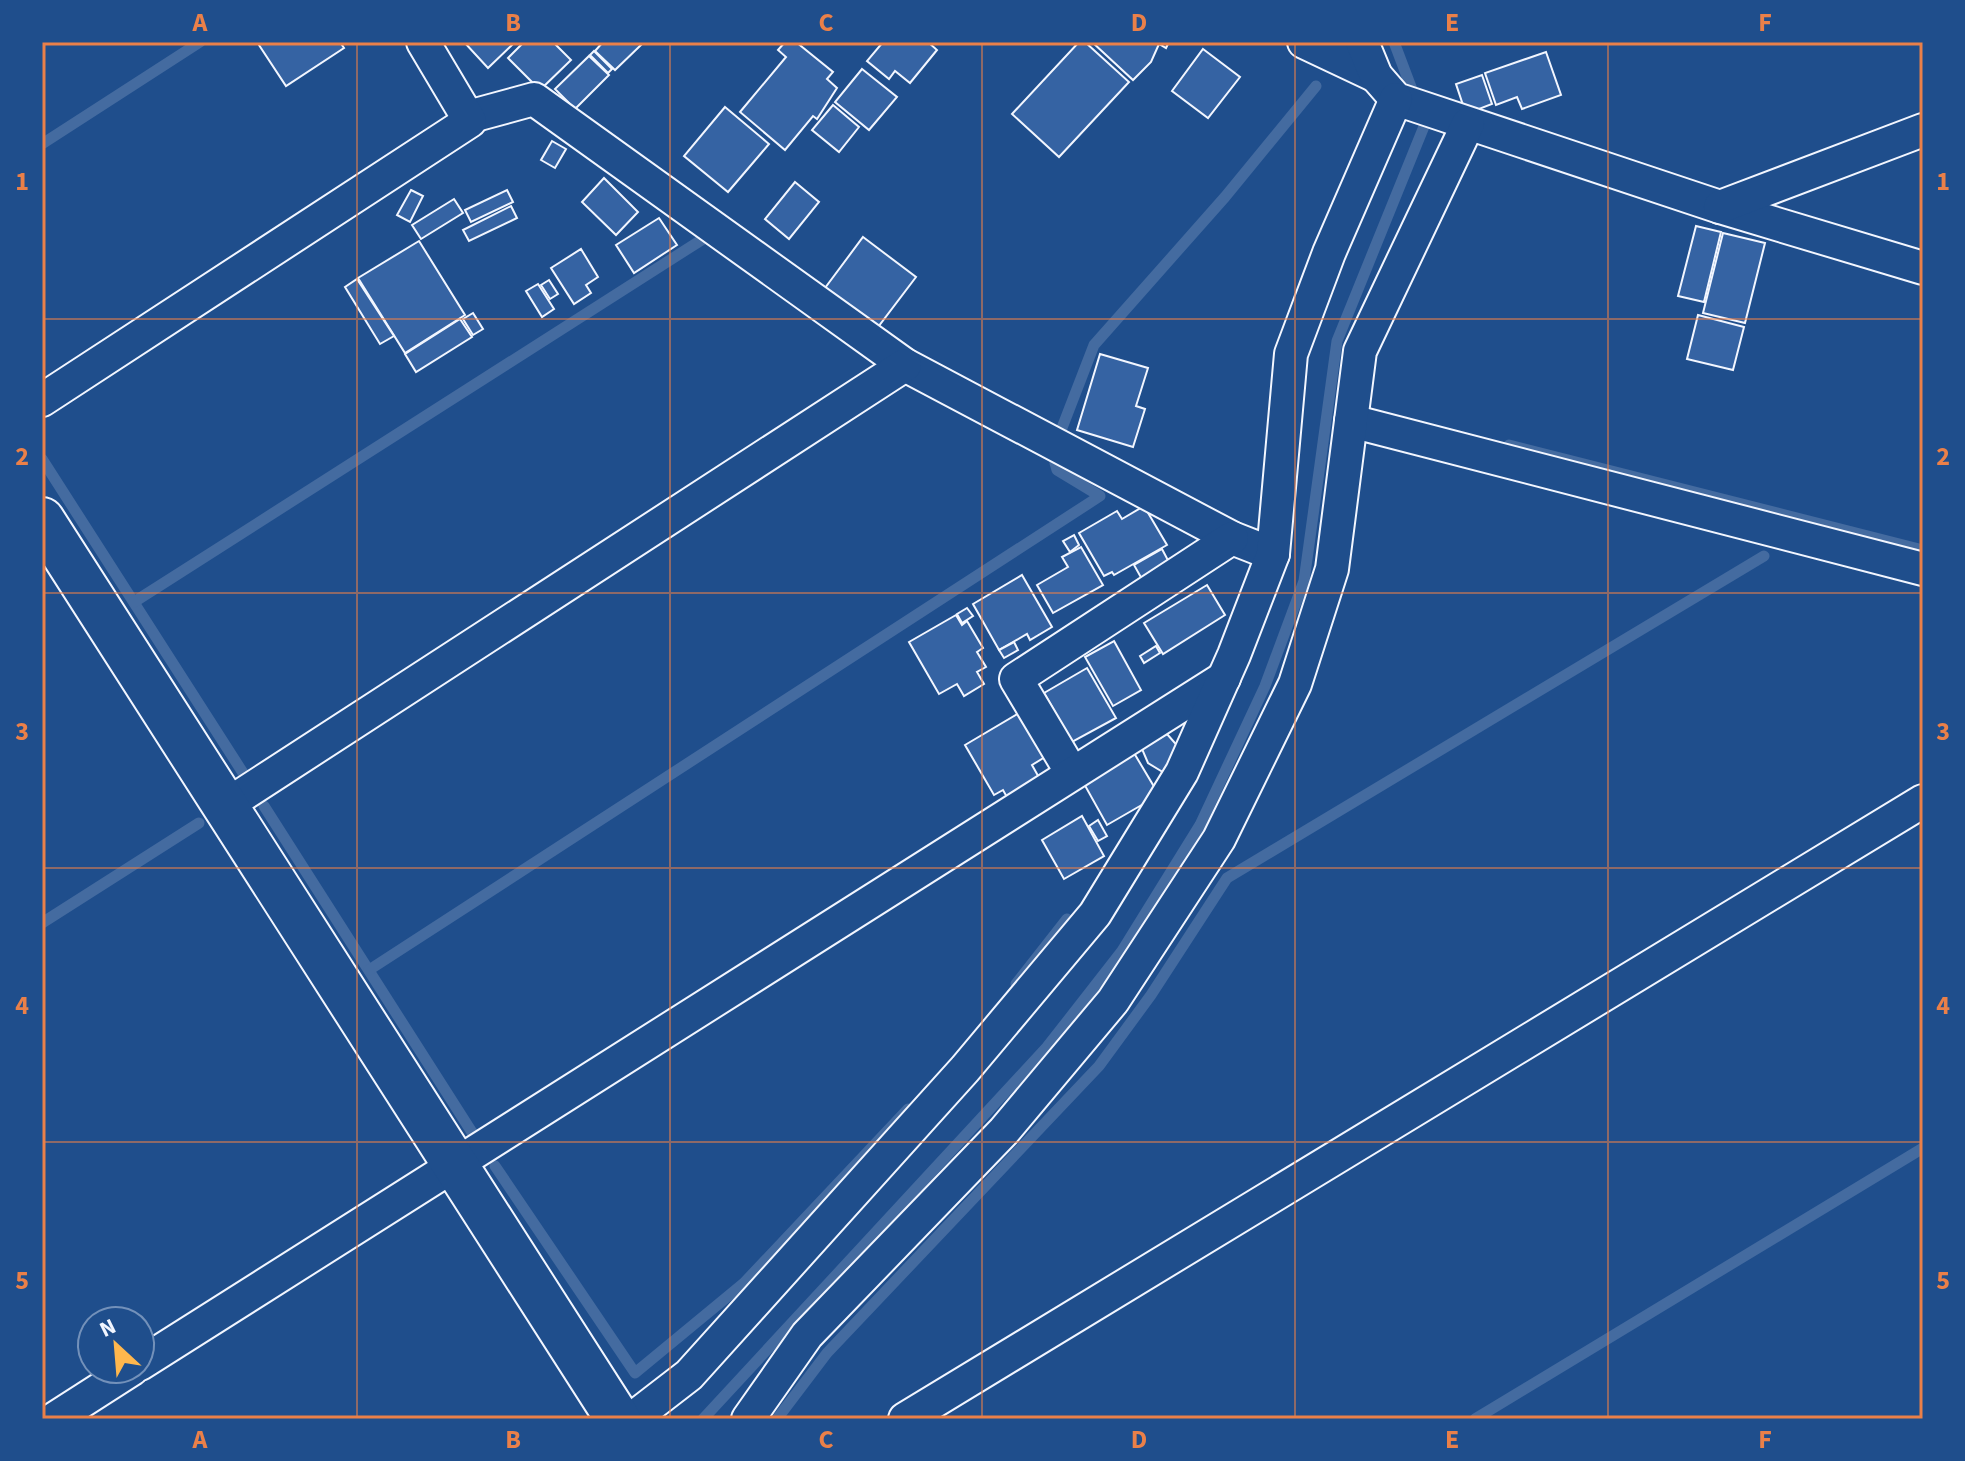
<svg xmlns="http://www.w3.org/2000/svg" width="1965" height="1461" viewBox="0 0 1965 1461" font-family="'Source Sans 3',sans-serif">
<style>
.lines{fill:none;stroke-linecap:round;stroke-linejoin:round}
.stream{stroke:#446ba0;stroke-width:11}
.building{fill:#3563a3;stroke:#f2f6ff;stroke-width:2}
.street-casing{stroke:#f2f6ff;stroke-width:36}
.secondary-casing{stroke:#f2f6ff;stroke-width:48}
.street{stroke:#1f4e8c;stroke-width:32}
.secondary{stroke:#1f4e8c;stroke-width:44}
.grid{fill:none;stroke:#ea8049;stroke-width:2;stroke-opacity:0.55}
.neatline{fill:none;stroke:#ea8049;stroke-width:3}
.grid-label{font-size:26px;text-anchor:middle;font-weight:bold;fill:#ea8049}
</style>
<rect width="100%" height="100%" fill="#1f4e8c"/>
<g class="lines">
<!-- stream -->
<g class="stream">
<polyline points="42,144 200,42"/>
<polyline points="1060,433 1094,345 1225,197 1316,86"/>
<polyline points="1509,445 1923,550"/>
<polyline points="42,459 245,776"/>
<polyline points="134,602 703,239"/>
<polyline points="264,806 475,1137"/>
<polyline points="42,923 199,823"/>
<polyline points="369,970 1100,496 1057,470 1055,463"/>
<polyline points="1016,984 1067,919"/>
<polyline points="495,1166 635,1373 744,1283 908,1109"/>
<polyline points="703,1419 1047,1047 1122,951 1200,825 1265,686 1304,581 1337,341 1425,124 1394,42"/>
<polyline points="777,1419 827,1353 1099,1066 1151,995 1227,878 1764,556"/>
<polyline points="1475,1419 1923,1148"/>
</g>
</g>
<!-- building -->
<g class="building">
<polygon points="257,42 340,42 344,48 286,86"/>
<polygon points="464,42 509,42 512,45 488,68"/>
<polygon points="524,42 553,42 571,60 540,90 508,58"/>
<polygon points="603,42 638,42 641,45 615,70 595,51"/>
<polygon points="785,42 796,42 833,72 827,79 837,88 817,119 813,116 785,150 740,112 786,57 778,50"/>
<polygon points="883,42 928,42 937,50 910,83 895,71 889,79 867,61"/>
<polygon points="1079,42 1085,42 1129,82 1059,157 1012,114"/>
<polygon points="1092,42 1169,42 1166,48 1159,44 1151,62 1133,80"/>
<polygon points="1203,49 1240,77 1208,118 1172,91"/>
<polygon points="594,51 612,69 608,73 590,55"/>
<polygon points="1546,52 1561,95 1522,109 1517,97 1496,105 1485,73"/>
<polygon points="589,56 609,75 575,109 555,89"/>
<polygon points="862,69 897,97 869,130 835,102"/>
<polygon points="1482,75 1492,104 1466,114 1456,84"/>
<polygon points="833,105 859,127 839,152 812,130"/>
<polygon points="725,107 769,144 728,192 684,156"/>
<polygon points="552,141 566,149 555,168 541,160"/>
<polygon points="604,178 638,212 616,235 582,202"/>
<polygon points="795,182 819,202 789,239 765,219"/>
<polygon points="411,190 423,196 410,222 397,215"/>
<polygon points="507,190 513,202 471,222 465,210"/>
<polygon points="454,199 463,213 421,239 412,225"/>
<polygon points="511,206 517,218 469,241 463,230"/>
<polygon points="659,218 677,245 634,273 616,245"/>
<polygon points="1696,226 1721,232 1704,302 1678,296"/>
<polygon points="1723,233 1765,243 1745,323 1703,313"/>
<polygon points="863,237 916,277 878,327 825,288"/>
<polygon points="419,241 465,315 405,353 358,278"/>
<polygon points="581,249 598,277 586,285 591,293 574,304 551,268"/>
<polygon points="357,279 394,336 380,344 345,287"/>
<polygon points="549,280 558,294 550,299 541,285"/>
<polygon points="538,284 554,309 542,317 526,291"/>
<polygon points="473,313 483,329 473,335 463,319"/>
<polygon points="1698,315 1744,327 1733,370 1687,359"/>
<polygon points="460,319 472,337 416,372 405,354"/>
<polygon points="1100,354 1148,368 1136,406 1145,409 1133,447 1077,430"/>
<polygon points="1144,506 1167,545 1114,575 1112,572 1104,576 1079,533 1117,511 1122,519"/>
<polygon points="1074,535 1079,545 1070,552 1063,541"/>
<polygon points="1081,547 1103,585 1053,613 1037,585 1068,567 1062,557"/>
<polygon points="1162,549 1171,566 1143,581 1134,565"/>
<polygon points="1022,575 1052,627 1030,640 1027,634 999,650 973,604"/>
<polygon points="1207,585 1225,615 1163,654 1144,623"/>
<polygon points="967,608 973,616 962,623 957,614"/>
<polygon points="956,615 962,625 967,621 983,648 977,652 986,667 977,672 984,684 964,696 957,684 939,694 909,642"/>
<polygon points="1114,641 1141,690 1113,706 1085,657"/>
<polygon points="1014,642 1018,650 1004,658 999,650"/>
<polygon points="1156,646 1160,653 1144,663 1140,656"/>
<polygon points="1087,668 1116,718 1072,742 1044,693"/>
<polygon points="1019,713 1045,757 1032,765 1041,781 1008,799 1003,790 994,795 965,745"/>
<polygon points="1167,734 1182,751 1166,774 1148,763 1142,749"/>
<polygon points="1134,753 1159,795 1107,825 1083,782"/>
<polygon points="1082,816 1104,856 1064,879 1042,840"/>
<polygon points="1098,820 1107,836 1098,841 1089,826"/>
</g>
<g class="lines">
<defs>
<g id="street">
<polyline points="1304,42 1376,76"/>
<polyline points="1362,42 1376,76 1396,99 1720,207 1923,268"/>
<polyline points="468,117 534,99 905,365 1232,538 1273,554"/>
<polyline points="1720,207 1923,130"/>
<polyline points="42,400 470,121 423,42"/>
<polyline points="1351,421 1923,569"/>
<polyline points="1072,773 1016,679 1232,538"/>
<polyline points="225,806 905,365"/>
<polyline points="140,1364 1224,678"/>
<polyline points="54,1419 132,1369"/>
<polyline points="632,1419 689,1375 965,1069 1095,914 1182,772 1234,655 1273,554 1291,354 1329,253 1396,99"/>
<polyline points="748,1419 807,1335 1004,1131 1113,1001 1219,839 1295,684 1332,569 1360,351 1468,124"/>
<polyline points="905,1419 1923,801"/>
</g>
<polyline id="secondary" points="42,520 618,1419"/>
</defs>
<!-- street casing -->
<use href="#street" class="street-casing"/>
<!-- secondary casing -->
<use href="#secondary" class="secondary-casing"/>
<!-- street -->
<use href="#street" class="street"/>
<!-- secondary -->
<use href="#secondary" class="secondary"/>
</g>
<!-- grid -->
<path class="grid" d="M357,42v1377M670,42v1377M982,42v1377M1295,42v1377M1608,42v1377M42,319h1881M42,593h1881M42,868h1881M42,1142h1881"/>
<!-- border -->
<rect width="1965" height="1461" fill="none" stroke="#1f4e8c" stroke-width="88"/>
<!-- north arrow -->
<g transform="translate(116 1345) rotate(334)"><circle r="38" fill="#1f4e8c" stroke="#7391ba" stroke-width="2"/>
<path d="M0-6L14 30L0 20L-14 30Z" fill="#ffb74d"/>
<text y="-12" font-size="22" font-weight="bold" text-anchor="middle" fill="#f2f6ff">N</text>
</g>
<rect x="44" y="44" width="1877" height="1373" class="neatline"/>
<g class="grid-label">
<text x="200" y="31">A</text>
<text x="513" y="31">B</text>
<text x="826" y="31">C</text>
<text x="1139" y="31">D</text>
<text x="1452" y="31">E</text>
<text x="1765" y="31">F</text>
<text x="22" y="190">1</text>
<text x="1943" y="190">1</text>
<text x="22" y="465">2</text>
<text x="1943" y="465">2</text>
<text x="22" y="740">3</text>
<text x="1943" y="740">3</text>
<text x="22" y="1014">4</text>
<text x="1943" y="1014">4</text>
<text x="22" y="1289">5</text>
<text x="1943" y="1289">5</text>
<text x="200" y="1448">A</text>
<text x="513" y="1448">B</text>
<text x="826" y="1448">C</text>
<text x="1139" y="1448">D</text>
<text x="1452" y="1448">E</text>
<text x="1765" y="1448">F</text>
</g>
</svg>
